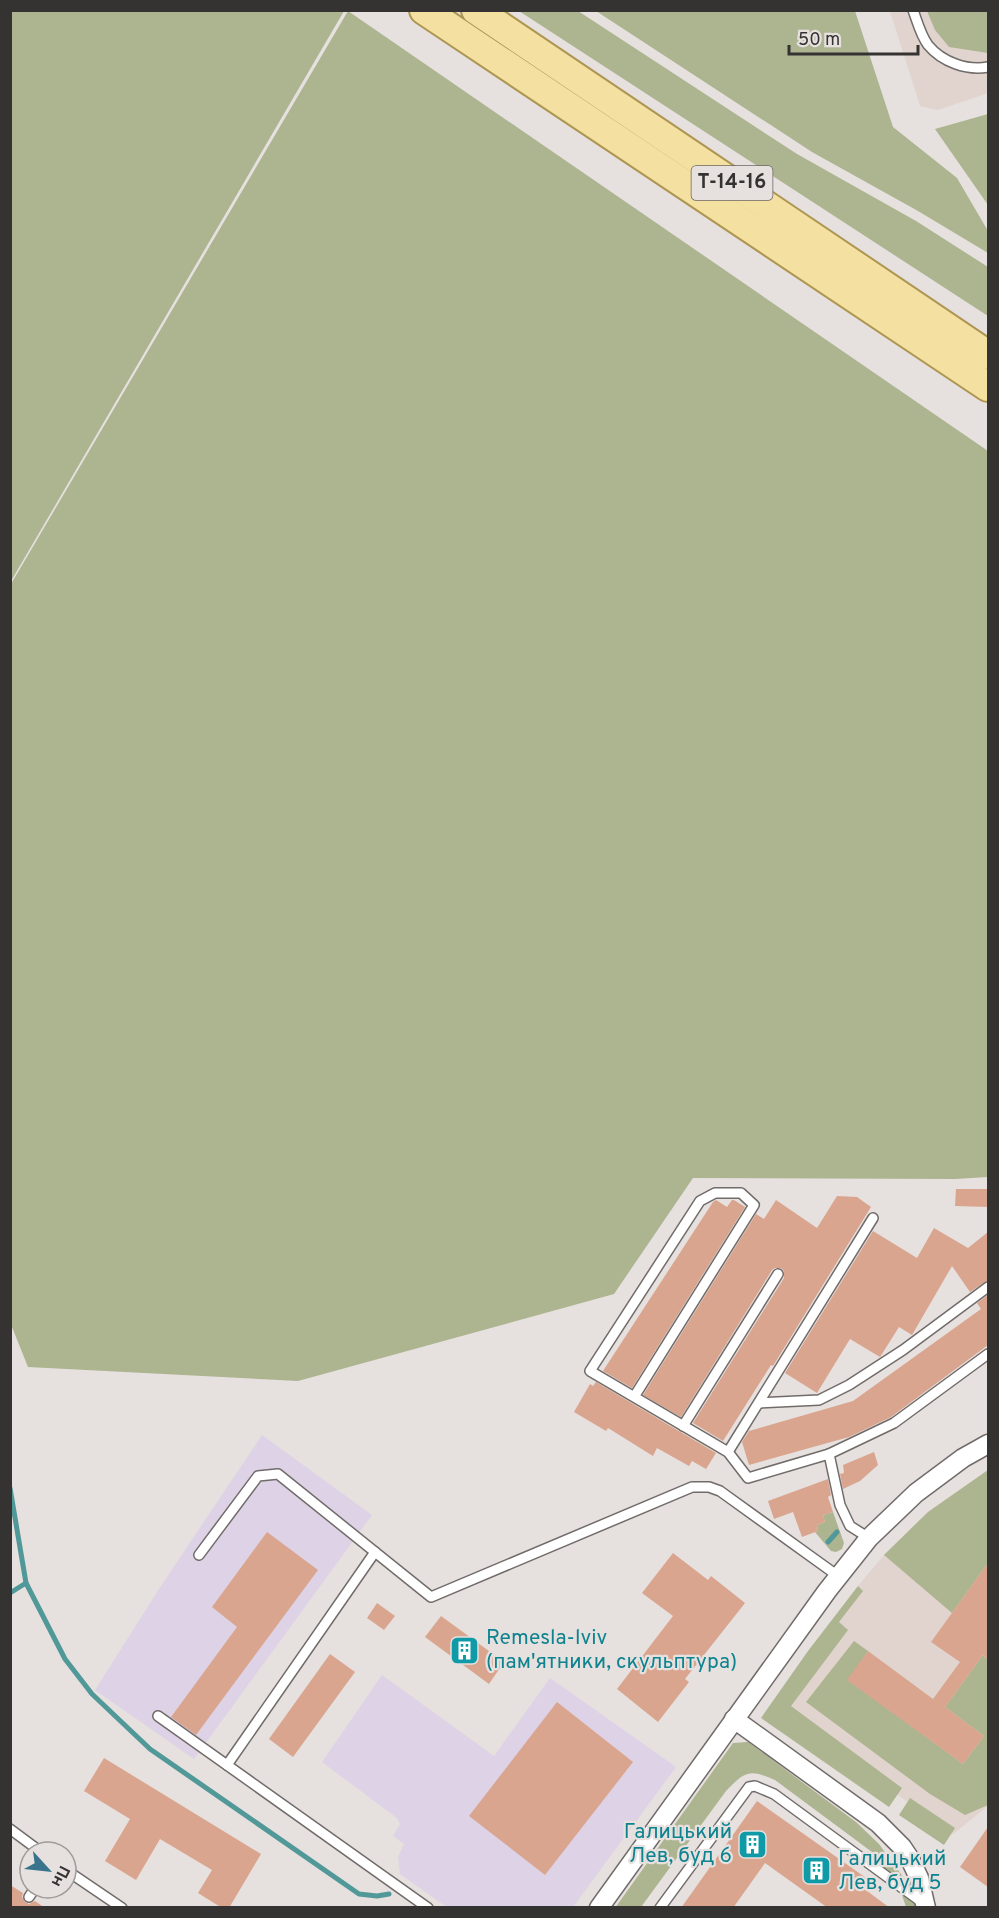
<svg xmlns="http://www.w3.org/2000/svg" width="999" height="1918" viewBox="0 0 999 1918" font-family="Overpass,sans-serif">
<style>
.industrial{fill:#ded2e6}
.built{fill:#e1d4ce}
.green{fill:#adb490}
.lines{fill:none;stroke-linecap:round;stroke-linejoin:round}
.stream{stroke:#519898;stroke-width:5}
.building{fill:#daa58e}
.lane-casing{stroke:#716c6a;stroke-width:12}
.street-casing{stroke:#716c6a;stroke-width:21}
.primary-casing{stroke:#ad9651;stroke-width:32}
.lane{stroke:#fff;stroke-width:9}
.street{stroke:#fff;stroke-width:18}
.primary{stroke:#f4e0a1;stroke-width:28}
.labels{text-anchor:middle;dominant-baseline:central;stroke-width:4.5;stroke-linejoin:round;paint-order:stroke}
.shield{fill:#e6e0de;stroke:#6a6766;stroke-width:1.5}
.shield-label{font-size:20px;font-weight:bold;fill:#353332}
.culture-label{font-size:21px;fill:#0d838f;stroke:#e6e0de;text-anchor:start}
</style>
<rect width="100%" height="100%" fill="#e6e0de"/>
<!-- industrial -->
<g class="industrial">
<polygon points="262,1435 372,1515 194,1759 95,1690 159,1589"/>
<polygon points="382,1675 494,1756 550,1678 676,1767 573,1907 448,1908 400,1874 398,1857 404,1844 393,1836 400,1824 397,1818 322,1762"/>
</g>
<!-- built -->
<g class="built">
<polygon points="890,11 988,11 988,93 938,110 920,106"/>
<polygon points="988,1470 988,1806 953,1834 771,1705 858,1586 884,1555 928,1512"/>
</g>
<!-- green -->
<g class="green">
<polygon points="11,10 344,11 11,581 10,11"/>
<polygon points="348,11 988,451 988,1177 955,1179 693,1178 614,1294 298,1381 28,1367 10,1322 11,584"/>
<polygon points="519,11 578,11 797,154 916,221 988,267 988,316"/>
<polygon points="596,11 855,11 893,127 957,178 988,231 988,253 918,211 812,152"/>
<polygon points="927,11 988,11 988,53 949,47 935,30"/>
<polygon points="988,114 988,205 935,129"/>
<polygon points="988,1470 988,1563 952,1613 884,1555 928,1512"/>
<polygon points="833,1512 844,1543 842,1549 836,1552 831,1551 815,1532 818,1531 817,1525 825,1522 823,1515"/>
<polygon points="858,1586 863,1591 839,1622 848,1630 791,1706 902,1788 889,1807 761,1718 808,1651"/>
<polygon points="854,1641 868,1651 848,1680 963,1764 984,1736 945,1707 983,1655 988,1660 988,1805 965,1815 930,1794 806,1702"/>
<path d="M748,1742l108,80 23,22 30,41 7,22h-10l-6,-18 -28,-37 -97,-72c-26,-11 -30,-9 -49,11l-85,116 -26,1 118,-165z"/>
<polygon points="910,1798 955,1828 944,1845 899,1815"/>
</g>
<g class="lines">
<!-- stream -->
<g class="stream">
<polyline points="10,1488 26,1583 65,1659 92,1694 150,1749 359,1894 377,1896 389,1894"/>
<polyline points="828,1542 837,1532"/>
<polyline points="10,1593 26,1583"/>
</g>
</g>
<!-- building -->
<g class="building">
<polygon points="956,1189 988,1189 988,1207 955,1206"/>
<polygon points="837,1196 857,1197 871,1207 773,1366 771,1365 723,1441 693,1423 784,1278 784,1271 781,1268 775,1268 772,1270 681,1417 643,1395 756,1214 764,1219 776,1200 817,1228"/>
<polygon points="716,1200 727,1207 732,1200 734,1200 745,1207 632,1388 603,1371 713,1202"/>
<polygon points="934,1228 968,1248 988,1232 988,1280 970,1292 952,1266 912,1335 899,1327 880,1357 850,1339 817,1393 785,1373 873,1231 917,1258"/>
<polygon points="988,1295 988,1345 891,1417 849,1437 749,1465 742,1442 749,1431 853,1401 981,1309 977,1303"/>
<polygon points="596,1382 716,1453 706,1469 692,1461 689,1466 657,1448 653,1456 608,1428 606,1431 574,1412 590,1384 593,1386"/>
<polygon points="874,1452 878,1465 860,1481 843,1489 840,1474 844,1473 843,1465"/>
<polygon points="828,1479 831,1495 828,1497 833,1512 823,1515 825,1522 817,1525 818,1531 802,1537 793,1512 774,1519 768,1501"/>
<polygon points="267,1532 318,1570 196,1735 171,1717 237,1627 212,1607"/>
<polygon points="673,1553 708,1580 711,1576 745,1603 685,1679 689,1682 658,1722 617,1689 673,1616 642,1593"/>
<polygon points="988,1563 988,1660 983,1655 945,1707 984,1736 963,1764 847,1680 868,1651 933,1699 960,1662 931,1642"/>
<polygon points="377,1603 395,1616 384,1630 367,1618"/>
<polygon points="441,1616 504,1662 489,1684 425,1637"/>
<polygon points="330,1654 355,1672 293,1757 269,1739"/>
<polygon points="557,1702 633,1762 545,1875 469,1816"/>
<polygon points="104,1758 261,1854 229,1908 222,1908 198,1893 212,1870 160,1839 136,1880 105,1861 130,1819 84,1791"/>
<polygon points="757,1801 869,1880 863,1888 890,1908 828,1908 765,1863 733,1908 681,1908"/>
<polygon points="988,1827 988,1887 960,1867"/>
<polygon points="10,1885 23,1893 22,1897 25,1902 29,1904 35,1901 45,1908 10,1908"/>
</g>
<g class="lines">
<defs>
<g id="lane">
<path d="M913,10c4,11 8,26 15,35 14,17 39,26 60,22"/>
<polyline points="634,1397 754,1205 741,1193 715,1193 700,1201 590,1371 728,1452 748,1478 829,1454 840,1505 850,1526 869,1538"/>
<polyline points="759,1403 819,1400 849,1385 903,1350 988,1287"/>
<polyline points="683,1426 778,1274"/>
<polyline points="728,1452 873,1218"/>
<polyline points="829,1454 894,1423 988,1354"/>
<polyline points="199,1555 258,1476 278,1474 431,1597 692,1487 709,1487 720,1491 838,1576"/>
<polyline points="158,1716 428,1908"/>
<polyline points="227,1765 375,1552"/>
<polyline points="10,1829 41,1852"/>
<polyline points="66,1870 122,1908"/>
<polyline points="29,1897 35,1888"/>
<polyline points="660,1908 749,1787 755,1786 774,1794 923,1903"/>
</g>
<g id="street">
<polyline points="734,1719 878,1823 902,1847 910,1859 919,1878 926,1908"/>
<polyline points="599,1908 827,1591 869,1538 916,1493 963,1458 988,1444"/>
</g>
<g id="primary">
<polyline points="424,10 988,387"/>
<polyline points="476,10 988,355"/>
</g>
</defs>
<!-- lane casing -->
<use href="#lane" class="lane-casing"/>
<!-- street casing -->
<use href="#street" class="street-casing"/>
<!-- primary casing -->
<use href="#primary" class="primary-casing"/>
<!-- lane -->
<use href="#lane" class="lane"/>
<!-- street -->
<use href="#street" class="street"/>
<!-- primary -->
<use href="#primary" class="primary"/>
</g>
<!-- icons -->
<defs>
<symbol id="building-square" viewBox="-11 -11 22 22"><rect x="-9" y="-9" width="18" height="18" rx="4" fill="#0f9aa8" stroke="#e6e0de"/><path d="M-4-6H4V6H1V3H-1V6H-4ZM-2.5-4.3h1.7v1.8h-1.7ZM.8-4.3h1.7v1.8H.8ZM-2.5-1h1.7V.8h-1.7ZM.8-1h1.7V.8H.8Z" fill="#fff"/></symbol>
</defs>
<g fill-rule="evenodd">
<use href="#building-square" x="448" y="1634" width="33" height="33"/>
<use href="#building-square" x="736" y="1828" width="33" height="33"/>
<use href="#building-square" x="800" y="1854" width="33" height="33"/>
</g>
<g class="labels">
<!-- shield labels -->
<rect class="shield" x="691.5" y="166" width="81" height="34" rx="4.5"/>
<g class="shield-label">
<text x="732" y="183">Т-14-16</text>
</g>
<!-- culture labels -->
<g class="culture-label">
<text x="486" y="1638">Remesla-lviv<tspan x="486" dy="24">(пам'ятники, скульптура)</tspan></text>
<text x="732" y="1832" text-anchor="end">Галицький<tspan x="732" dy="24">Лев, буд 6</tspan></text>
<text x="838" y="1859">Галицький<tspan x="838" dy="24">Лев, буд 5</tspan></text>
</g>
</g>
<!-- border -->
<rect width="999" height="1918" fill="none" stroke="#353332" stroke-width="24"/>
<!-- north arrow -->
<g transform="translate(48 1870) rotate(117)"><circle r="28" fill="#e6e0de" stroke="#9f9b99" stroke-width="1.5"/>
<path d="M0-4.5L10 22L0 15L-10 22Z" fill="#39738c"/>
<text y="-9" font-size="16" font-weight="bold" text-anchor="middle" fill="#353332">Пн</text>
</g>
<!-- scale -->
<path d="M789 45v9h129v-9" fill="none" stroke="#353332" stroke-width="3"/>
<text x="798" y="45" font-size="18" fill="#353332" stroke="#e6e0de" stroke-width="4.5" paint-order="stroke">50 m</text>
</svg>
